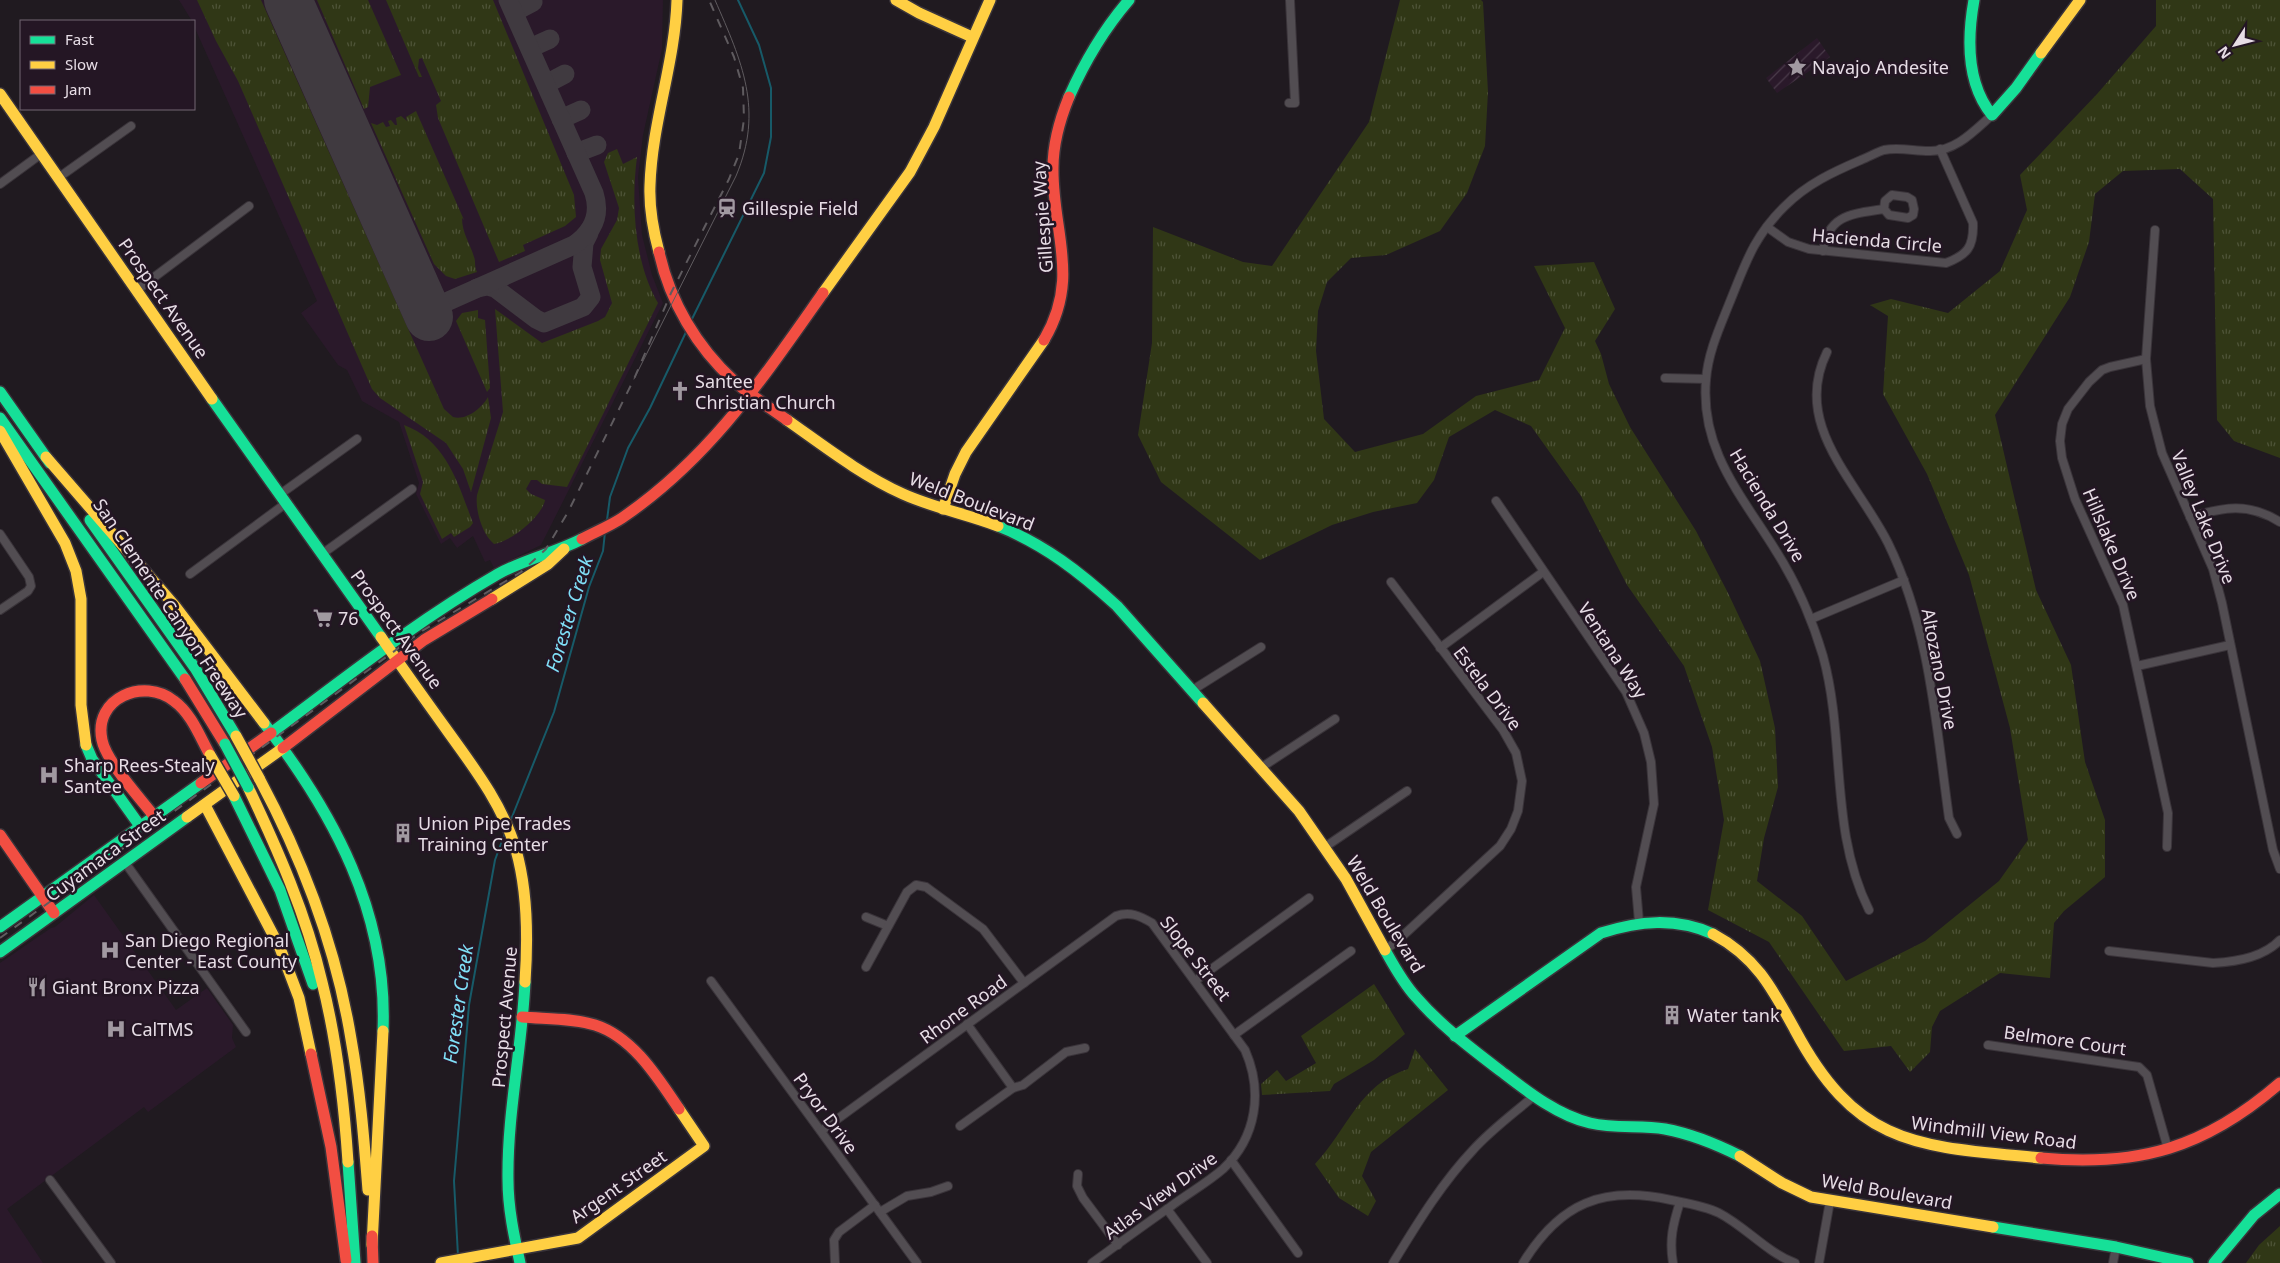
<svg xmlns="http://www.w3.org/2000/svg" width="2280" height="1263" viewBox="0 0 2280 1263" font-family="'Noto Sans',sans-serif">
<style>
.built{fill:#2a192a}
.industrial{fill:url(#industrial-furrows)}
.grass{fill:url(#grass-tufts)}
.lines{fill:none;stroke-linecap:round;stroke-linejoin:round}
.stream{stroke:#175a68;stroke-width:2}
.taxiway{stroke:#403a40;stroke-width:19}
.runway{stroke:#403a40;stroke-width:48}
.street-casing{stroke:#3a343a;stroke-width:10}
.fast-casing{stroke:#3a343a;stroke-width:14}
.slow-casing{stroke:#3a343a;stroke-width:14}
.jam-casing{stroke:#3a343a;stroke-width:14}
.street{stroke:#524d52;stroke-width:8}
.fast{stroke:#16e098;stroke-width:11}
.slow{stroke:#ffcf43;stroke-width:11}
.jam{stroke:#f24e42;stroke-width:11}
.tram{stroke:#5f5b5f;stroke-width:1}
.rail{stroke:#5f5b5f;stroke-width:2;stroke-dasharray:9 9;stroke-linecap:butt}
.fast-bridge-casing{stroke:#3a343a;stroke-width:14;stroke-linecap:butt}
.slow-bridge-casing{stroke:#3a343a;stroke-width:14;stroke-linecap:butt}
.fast-bridge{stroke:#16e098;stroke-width:11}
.slow-bridge{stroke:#ffcf43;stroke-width:11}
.labels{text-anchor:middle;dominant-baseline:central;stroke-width:5;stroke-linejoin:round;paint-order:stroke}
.poi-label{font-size:18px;fill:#e7dde6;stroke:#241624;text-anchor:start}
.street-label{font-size:18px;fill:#e7dde6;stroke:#241624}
.water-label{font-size:19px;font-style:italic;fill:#80e0f8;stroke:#241624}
</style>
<defs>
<pattern id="industrial-furrows" width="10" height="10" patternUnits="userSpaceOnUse" patternTransform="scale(1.25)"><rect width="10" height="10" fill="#2a192a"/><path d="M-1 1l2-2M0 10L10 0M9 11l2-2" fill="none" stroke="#493a49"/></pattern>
<pattern id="grass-tufts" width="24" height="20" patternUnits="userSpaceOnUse" patternTransform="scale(1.25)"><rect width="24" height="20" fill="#303716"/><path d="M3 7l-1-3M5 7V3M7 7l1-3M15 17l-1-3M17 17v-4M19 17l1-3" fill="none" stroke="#4e5438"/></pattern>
</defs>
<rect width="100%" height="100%" fill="#201a20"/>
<!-- built -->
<g class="built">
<polygon points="179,0 663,0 662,49 643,135 638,177 642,235 652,275 663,303 541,545 494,568 490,560 485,562 473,536 457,548 450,538 441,544 416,494 419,483 399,422 362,401 347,370 338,365 301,313 317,301 194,26 194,21 192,21"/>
<polygon points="94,895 176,1010 207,988 233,1025 232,1038 236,1047 148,1112 144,1107 7,1209 43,1263 0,1263 0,963 51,928 55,927"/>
</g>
<!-- industrial -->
<polygon class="industrial" points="1817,38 1830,57 1777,93 1766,78"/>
<!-- grass -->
<g class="grass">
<path d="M197,0h64l183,409 9,8c13,4 29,-9 35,-20l3,21 -20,74 -8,-23 -17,-26 -66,-45 -8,-9 -134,-308 -22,-40z"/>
<polygon points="317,0 368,0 401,75 370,87 368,107 364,109"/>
<polygon points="386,0 493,0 574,195 576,217 565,226 523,245 525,251 499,262 438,118 436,105 441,101 422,58 419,59 418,68 422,77 419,77"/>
<polygon points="1400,0 1481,0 1483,2 1488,92 1485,146 1467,193 1440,231 1386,255 1351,258 1327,282 1318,311 1316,351 1324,419 1355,452 1423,434 1476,396 1539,380 1565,328 1534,266 1594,262 1615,309 1595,341 1601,354 1609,384 1630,427 1696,531 1728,593 1760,661 1775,728 1778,787 1764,838 1757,881 1802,916 1846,981 1925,941 1999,881 2028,840 2010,728 1969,575 1927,474 1883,394 1888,316 1870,305 1891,299 1948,313 2000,271 2027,210 2020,175 2097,94 2156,26 2156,0 2280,0 2280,458 2234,441 2217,420 2213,199 2180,169 2123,171 2095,194 2089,242 2070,297 1995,415 2036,590 2071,665 2085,762 2105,820 2105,877 2064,911 2054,923 2050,978 2000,973 1940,1011 1932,1027 1930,1052 1910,1072 1891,1046 1844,1051 1769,942 1708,910 1724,820 1712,747 1684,666 1627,585 1581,496 1531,426 1495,410 1449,437 1434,480 1417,503 1373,512 1332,525 1260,560 1161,482 1138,435 1152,343 1153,227 1243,262 1272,266 1369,122"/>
<path d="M416,111l48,109 -2,-2c0,15 8,25 12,39 2,5 0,9 3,15l-22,7 -9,-3 -12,-12 -63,-141 6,2 6,-3 3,5 4,-1 -2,-5 3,-1 4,5h2l-1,-7 5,-2 6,5 -1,-4z"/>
<path d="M617,149l6,15 14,-7c-6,46 -3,105 21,146l-91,184 -25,-3 -5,-4h-6l-5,9 5,5 14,6c-3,17 -35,42 -51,44 -12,-10 -19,-34 -17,-49l26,-83 -8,-103 47,34 56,-22 7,-4 7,-14 -12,-43 1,-11 16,-29 2,-12 -15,-46 4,-9z"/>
<polygon points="478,310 478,318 485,320 490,388 487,392 456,321 462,313"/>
<path d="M404,425c43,16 54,59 69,98l-3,4 -16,10 -3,-4 -9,6 -22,-45 3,-12z"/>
<polygon points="1374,984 1405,1034 1374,1060 1334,1084 1330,1091 1262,1095 1261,1084 1277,1070 1286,1081 1316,1063 1301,1036"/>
<path d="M1415,1049l33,41 -77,62 -9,24 14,25 -8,15 -29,-18 -24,-34c33,-35 44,-80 93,-95z"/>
<polygon points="2280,1226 2280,1263 2246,1263 2259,1245"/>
</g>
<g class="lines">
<!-- stream -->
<g class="stream">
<polyline points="691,321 764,173 771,137 771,88 759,45 738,0"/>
<polyline points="607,520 610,497 628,448 650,408 687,330"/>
<polyline points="510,822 554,712 589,587 603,551 605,532"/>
<polyline points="458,1256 454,1181 469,1005 495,860 505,833"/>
</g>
<!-- taxiway -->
<g class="taxiway">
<polyline points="514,12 533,2"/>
<polyline points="530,48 550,39"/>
<polyline points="546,84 565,74"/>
<polyline points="561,119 581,110"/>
<polyline points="576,153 597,145"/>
<polyline points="477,288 488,286 495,288 536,319 544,323 583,307 591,297 582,267 584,243 589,233"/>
<path d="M426,311l148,-66c19,-13 27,-30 20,-52l-86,-193"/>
</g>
<!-- runway -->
<polyline class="runway" points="288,0 429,317"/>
<defs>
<g id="street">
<polyline points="1289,103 1295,103 1290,0"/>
<polyline points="58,178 131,126"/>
<polyline points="0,184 41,154"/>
<path d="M1767,227l21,15 21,7 137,14c21,-8 28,-16 27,-40l-33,-74"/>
<polyline points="2155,230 2146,359 2150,406 2162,453 2213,569 2222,603 2273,850 2280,869"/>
<path d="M1823,251c5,-37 30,-37 61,-42l5,6 19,3 5,-3 1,-6 -2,-9 -5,-3 -15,-2 -7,6 -1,8"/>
<polyline points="137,290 249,206"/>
<path d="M1827,352c-36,73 30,129 61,191 42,86 48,182 61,275l8,16"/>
<polyline points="2146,359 2110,367 2102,370 2089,382 2068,409 2062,424 2060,441 2062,458 2075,499 2123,605 2168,813 2167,847"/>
<polyline points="1665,378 1706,379"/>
<polyline points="279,495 357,439"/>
<polyline points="1496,501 1626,692 1644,733 1651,762 1654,804 1636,887 1639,922"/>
<path d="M2190,517c34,-10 58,-15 90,5"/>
<polyline points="0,534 29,577 31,586 28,591 0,610"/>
<polyline points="322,554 412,489"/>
<polyline points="190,574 285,504"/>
<polyline points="1811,619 1904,580"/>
<polyline points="1440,648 1543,572"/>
<polyline points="2137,666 2230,645"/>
<polyline points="1191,691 1261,647"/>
<polyline points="1262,767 1335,719"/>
<polyline points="1325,847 1407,791"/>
<polyline points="124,861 246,1032"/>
<path d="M1869,910c-40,-80 -23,-170 -46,-254 -11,-37 -26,-72 -47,-105 -34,-55 -76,-101 -70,-171 2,-27 13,-51 23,-76 16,-39 24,-67 56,-98 22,-22 48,-34 76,-46 8,-3 16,-8 23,-10 15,-3 30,1 45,1 26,1 45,-20 63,-36"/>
<polyline points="866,917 888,926"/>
<polyline points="1385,950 1396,942 1500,846 1511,829 1518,811 1522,781 1516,753 1503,730 1391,582"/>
<path d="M2109,951l104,12c22,-1 51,-6 67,-23"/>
<polyline points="866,967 907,892 916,885 926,887 983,929 1024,983"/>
<polyline points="711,981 917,1263"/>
<polyline points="1195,981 1309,898"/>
<polyline points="967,1024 1013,1088"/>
<polyline points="1234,1035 1351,951"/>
<polyline points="1988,1045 2139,1067 2147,1075 2168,1149"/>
<polyline points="960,1126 1013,1088 1023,1085 1066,1052 1085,1048"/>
<path d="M821,1131l295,-215c14,-5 24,0 36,7l93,127c18,41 12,87 -22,119 -16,14 -36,25 -53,38 -26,18 -52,37 -78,56"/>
<polyline points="1231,1160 1298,1253"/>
<polyline points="1078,1174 1077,1186 1083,1198 1118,1245"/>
<polyline points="50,1180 111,1263"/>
<polyline points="1167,1209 1207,1263"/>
<polyline points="880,1212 907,1196 931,1192 948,1186"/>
<polyline points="835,1263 834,1240 839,1232 875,1205"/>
<path d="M1393,1263c24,-39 48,-79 80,-113 18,-20 40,-36 61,-54"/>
<path d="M1523,1263c37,-60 80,-78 148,-63 15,3 34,6 48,13 27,14 47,39 76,50"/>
<path d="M1673,1263c-4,-23 0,-39 7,-61"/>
<polyline points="1819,1263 1830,1201"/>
<polyline points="2113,1263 2116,1247"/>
</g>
<g id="fast">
<path d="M1974,0c-7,39 -8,83 18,115l24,-27 25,-35"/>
<path d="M1069,97c16,-36 35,-68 60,-97"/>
<polyline points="0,392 50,463"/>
<polyline points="212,399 381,637"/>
<polyline points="0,418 185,679"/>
<polyline points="90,520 195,668 236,736"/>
<path d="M998,526c46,18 83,47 119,80l86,97"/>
<path d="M264,723c70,91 124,190 119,308"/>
<path d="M271,733c74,-55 147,-113 227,-159 27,-15 57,-21 84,-35"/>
<polyline points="86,745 92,759 140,826"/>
<polyline points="234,796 280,890 313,984"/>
<polyline points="0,927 201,783"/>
<path d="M1385,950c9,16 18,33 31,47 25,29 56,52 86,75 26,20 55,43 88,51 25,6 50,2 75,6 27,5 51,15 75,27"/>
<polyline points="0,952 187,817"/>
<path d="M1455,1036l146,-103c38,-12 74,-16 112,1"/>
<polyline points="348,1162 355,1263"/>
<polyline points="1993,1227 2116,1247 2188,1263"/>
<path d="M520,1263c-6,-27 -12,-55 -12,-83 -1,-66 14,-132 17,-198"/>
<polyline points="2214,1263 2254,1215 2280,1194"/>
</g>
<g id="slow">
<polyline points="896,0 919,13 972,37"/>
<polyline points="2041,53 2080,0"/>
<polyline points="0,94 212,399"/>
<path d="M659,252c-6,-22 -10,-44 -9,-67 2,-63 25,-122 27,-185"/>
<polyline points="823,293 910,172 934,127 990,0"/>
<path d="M787,420c37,26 74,55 116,74 31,14 64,20 95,32"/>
<polyline points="0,431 65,543 76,571 81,599 81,705 86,745"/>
<polyline points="46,457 175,606 264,723"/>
<polyline points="943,509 955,474 966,452 1044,340"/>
<polyline points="492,599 548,564 564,549"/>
<path d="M381,637c22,32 45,64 68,96 26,36 54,73 67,117 12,42 12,89 9,132"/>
<polyline points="1203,703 1299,811 1346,879 1385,950"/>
<path d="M259,778c44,82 77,169 92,261 9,50 13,100 17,151"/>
<path d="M248,787c30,63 58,127 74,195 15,59 22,120 26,180"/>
<polyline points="205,805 280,948 299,998 311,1054"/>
<polyline points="187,817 283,748"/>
<path d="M1713,934c43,23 59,54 82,96 63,118 123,116 246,128"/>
<polyline points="1740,1156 1782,1183 1811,1197 1993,1227"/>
<polyline points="372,1245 383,1031"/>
<polyline points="441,1263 578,1238 704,1146 679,1109"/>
</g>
<g id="jam">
<path d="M659,252c11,50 38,95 75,129 16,14 35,26 53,39"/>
<path d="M1044,340c37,-63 8,-108 9,-172 0,-25 7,-49 16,-71"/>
<path d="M582,539c13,-7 28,-13 40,-21 88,-60 141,-140 201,-225"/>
<polyline points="185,679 225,744"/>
<polyline points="283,748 424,640 492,599"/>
<polyline points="201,783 271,733"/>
<path d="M154,816c-14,-18 -48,-55 -52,-76 -9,-42 42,-63 72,-39 17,12 26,36 36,54"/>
<polyline points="0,835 54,913"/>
<path d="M522,1017c24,2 50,1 73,8 38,12 63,53 84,84"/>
<polyline points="311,1054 331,1147 346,1260"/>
<path d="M2041,1158c98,9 164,-10 239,-75"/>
<polyline points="372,1236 373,1263"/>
</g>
</defs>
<!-- street casing -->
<use href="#street" class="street-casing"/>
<!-- fast casing -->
<use href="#fast" class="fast-casing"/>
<!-- slow casing -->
<use href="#slow" class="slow-casing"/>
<!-- jam casing -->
<use href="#jam" class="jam-casing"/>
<!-- street -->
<use href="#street" class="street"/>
<!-- fast -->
<use href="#fast" class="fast"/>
<!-- slow -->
<use href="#slow" class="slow"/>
<!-- jam -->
<use href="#jam" class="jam"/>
<!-- tram -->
<path class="tram" d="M634,379l102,-203c28,-66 6,-114 -21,-176"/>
<!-- rail -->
<polyline class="rail" points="0,938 422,631 521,572 546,549 568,512 634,379 671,293 729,179 739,154 744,119 743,88 734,57 709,0"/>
<defs>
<polyline id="fast-bridge" points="225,744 248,787"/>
<g id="slow-bridge">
<polyline points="236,736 259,778"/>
<polyline points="210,755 234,796"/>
</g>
</defs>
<!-- fast-bridge casing -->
<use href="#fast-bridge" class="fast-bridge-casing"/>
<!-- slow-bridge casing -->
<use href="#slow-bridge" class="slow-bridge-casing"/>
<!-- fast-bridge -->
<use href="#fast-bridge" class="fast-bridge"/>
<!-- slow-bridge -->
<use href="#slow-bridge" class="slow-bridge"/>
</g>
<!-- icons -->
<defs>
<symbol id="sight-bare" viewBox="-9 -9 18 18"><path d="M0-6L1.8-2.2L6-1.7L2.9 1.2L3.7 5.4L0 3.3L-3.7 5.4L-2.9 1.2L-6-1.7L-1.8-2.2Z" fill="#a199a1" stroke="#241624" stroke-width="2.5" paint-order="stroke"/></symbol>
<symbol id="station-bare" viewBox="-9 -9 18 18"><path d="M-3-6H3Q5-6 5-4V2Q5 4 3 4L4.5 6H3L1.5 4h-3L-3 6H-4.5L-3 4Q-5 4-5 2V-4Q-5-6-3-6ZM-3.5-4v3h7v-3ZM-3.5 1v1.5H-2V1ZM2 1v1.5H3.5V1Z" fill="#a199a1" stroke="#241624" stroke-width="2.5" paint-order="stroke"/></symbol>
<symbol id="church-bare" viewBox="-9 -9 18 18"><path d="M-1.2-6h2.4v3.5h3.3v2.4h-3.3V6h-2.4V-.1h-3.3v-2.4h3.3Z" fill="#a199a1" stroke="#241624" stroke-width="2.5" paint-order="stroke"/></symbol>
<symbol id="supermarket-bare" viewBox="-9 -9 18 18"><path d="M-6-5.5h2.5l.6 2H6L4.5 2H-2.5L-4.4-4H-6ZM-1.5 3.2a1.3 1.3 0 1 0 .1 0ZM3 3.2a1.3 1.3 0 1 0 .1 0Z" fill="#a199a1" stroke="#241624" stroke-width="2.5" paint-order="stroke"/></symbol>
<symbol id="hospital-bare" viewBox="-9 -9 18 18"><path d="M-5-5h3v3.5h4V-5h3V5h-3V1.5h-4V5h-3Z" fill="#a199a1" stroke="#241624" stroke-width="2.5" paint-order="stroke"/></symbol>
<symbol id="building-bare" viewBox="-9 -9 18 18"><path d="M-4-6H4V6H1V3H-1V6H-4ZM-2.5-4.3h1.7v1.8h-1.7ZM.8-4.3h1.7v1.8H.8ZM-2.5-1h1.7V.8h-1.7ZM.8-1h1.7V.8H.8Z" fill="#a199a1" stroke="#241624" stroke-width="2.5" paint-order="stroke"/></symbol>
<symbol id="restaurant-bare" viewBox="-9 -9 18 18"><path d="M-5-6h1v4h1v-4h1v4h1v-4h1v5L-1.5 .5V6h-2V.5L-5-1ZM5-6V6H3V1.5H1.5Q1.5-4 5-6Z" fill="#a199a1" stroke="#241624" stroke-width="2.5" paint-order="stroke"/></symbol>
</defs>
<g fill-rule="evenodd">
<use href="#sight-bare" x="1783" y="53" width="28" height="28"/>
<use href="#station-bare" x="713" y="194" width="28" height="28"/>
<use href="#church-bare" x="666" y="377" width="28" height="28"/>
<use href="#supermarket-bare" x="309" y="604" width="28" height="28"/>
<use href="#hospital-bare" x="35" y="761" width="28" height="28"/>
<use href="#building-bare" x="389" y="819" width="28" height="28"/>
<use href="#hospital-bare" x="96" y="936" width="28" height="28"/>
<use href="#restaurant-bare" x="23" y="973" width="28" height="28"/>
<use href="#building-bare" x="1658" y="1001" width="28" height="28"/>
<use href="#hospital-bare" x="102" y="1015" width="28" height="28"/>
</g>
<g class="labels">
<!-- poi labels -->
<g class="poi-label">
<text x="1812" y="67">Navajo Andesite</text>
<text x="742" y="208">Gillespie Field</text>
<text x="695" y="381">Santee<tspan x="695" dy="21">Christian Church</tspan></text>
<text x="338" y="618">76</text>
<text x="64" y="765">Sharp Rees-Stealy<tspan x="64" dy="21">Santee</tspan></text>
<text x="418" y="823">Union Pipe Trades<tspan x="418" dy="21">Training Center</tspan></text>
<text x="125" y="940">San Diego Regional<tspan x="125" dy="21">Center - East County</tspan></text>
<text x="52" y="987">Giant Bronx Pizza</text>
<text x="1687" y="1015">Water tank</text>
<text x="131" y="1029">CalTMS</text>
</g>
<!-- street labels -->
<g class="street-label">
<text transform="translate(1042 217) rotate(-94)">Gillespie Way</text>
<text transform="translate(1877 240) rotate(5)">Hacienda Circle</text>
<text transform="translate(164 298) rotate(55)">Prospect Avenue</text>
<text transform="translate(972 501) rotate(21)">Weld Boulevard</text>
<text transform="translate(1768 505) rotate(59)">Hacienda Drive</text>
<text transform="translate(2204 517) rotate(68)">Valley Lake Drive</text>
<text transform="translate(2112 544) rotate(67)">Hillslake Drive</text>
<text transform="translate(171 608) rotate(56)">San Clemente Canyon Freeway</text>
<text transform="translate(397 629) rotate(54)">Prospect Avenue</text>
<text transform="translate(1613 650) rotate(57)">Ventana Way</text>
<text transform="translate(1940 669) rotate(79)">Altozano Drive</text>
<text transform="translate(1488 688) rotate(53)">Estela Drive</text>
<text transform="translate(105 855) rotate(-36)">Cuyamaca Street</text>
<text transform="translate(1386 914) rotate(59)">Weld Boulevard</text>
<text transform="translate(1196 958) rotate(52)">Slope Street</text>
<text transform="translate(963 1009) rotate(-36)">Rhone Road</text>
<text transform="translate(504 1017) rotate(-85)">Prospect Avenue</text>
<text transform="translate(2065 1040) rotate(8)">Belmore Court</text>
<text transform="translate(826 1113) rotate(54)">Pryor Drive</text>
<text transform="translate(1994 1132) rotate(7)">Windmill View Road</text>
<text transform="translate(618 1186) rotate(-35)">Argent Street</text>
<text transform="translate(1887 1191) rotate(10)">Weld Boulevard</text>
<text transform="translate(1160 1195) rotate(-36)">Atlas View Drive</text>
</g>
<!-- water labels -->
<g class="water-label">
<text transform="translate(569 614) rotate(-73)">Forester Creek</text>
<text transform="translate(458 1004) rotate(-82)">Forester Creek</text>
</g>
</g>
<!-- legend -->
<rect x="20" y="20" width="175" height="90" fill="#241624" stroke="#726672"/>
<rect x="30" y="36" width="25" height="8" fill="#16e098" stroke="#726672"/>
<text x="65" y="45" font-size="15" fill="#e7dde6">Fast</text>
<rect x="30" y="61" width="25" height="8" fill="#ffcf43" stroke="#726672"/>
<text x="65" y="70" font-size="15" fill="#e7dde6">Slow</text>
<rect x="30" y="86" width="25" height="8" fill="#f24e42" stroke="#726672"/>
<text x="65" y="95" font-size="15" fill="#e7dde6">Jam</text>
<!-- north arrow -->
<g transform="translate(2235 45) rotate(234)" stroke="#241624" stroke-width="4" paint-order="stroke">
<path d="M0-4L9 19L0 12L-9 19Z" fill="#e7dde6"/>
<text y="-8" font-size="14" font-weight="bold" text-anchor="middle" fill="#e7dde6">N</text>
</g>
</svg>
